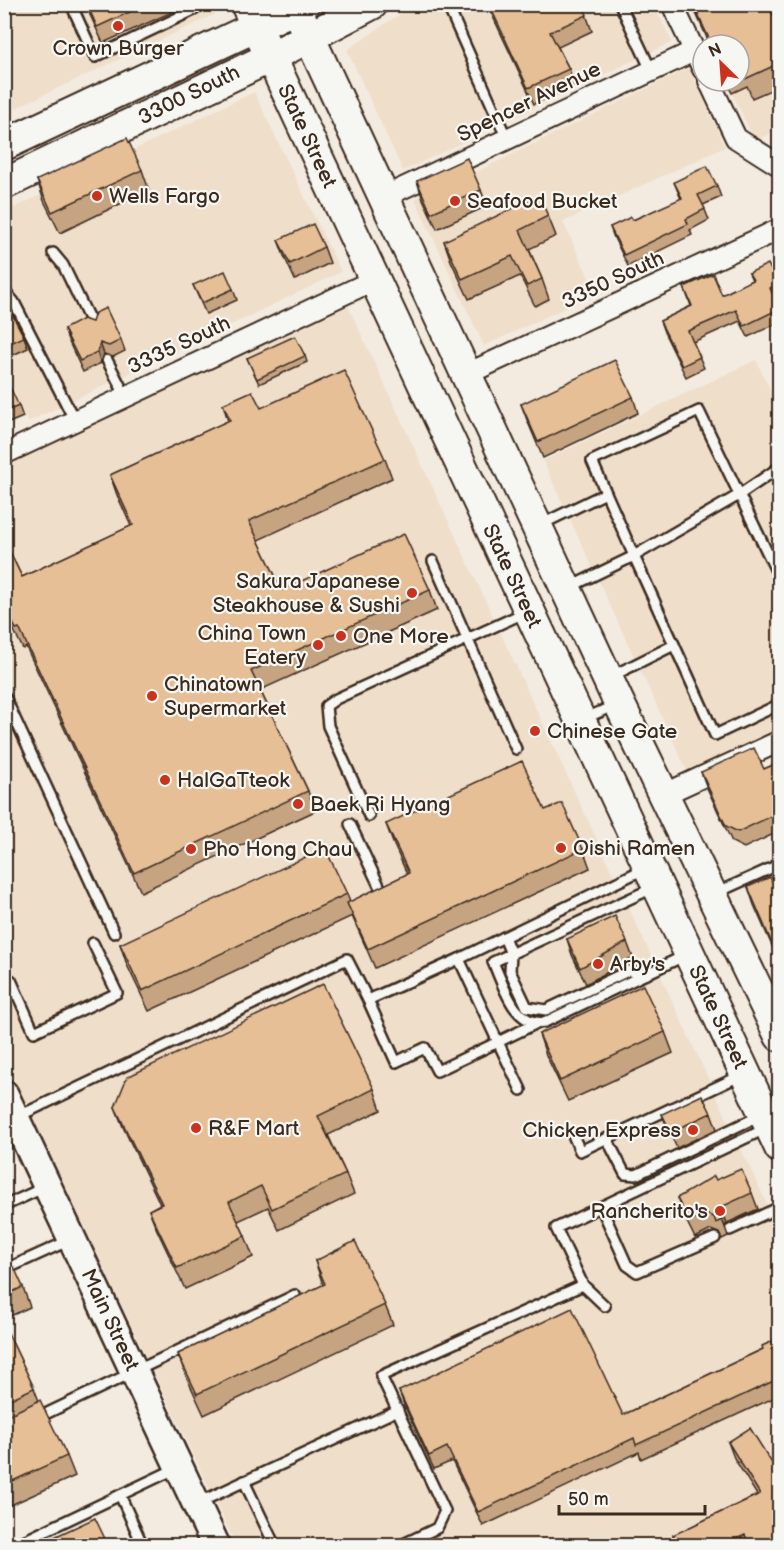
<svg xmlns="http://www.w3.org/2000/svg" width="784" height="1550" viewBox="0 0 784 1550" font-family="'Balsamiq Sans',sans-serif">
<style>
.built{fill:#efdeca}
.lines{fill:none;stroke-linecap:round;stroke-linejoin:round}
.lane-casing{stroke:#3b2a1e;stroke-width:14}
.street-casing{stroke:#3b2a1e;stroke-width:24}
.secondary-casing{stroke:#3b2a1e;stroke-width:32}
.primary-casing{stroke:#3b2a1e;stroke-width:34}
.lane{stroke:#f6f6f2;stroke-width:9}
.street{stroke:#f6f6f2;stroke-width:20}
.secondary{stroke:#f6f6f2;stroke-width:27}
.primary{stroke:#f6f6f2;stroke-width:30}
.wall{fill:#c6a482;stroke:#3b2a1e;stroke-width:1.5}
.shaded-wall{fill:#a1866a;stroke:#3b2a1e;stroke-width:1.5}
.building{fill:#e6bf97;stroke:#3b2a1e;stroke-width:1.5}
.poi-dot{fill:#c8321e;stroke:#f6f6f2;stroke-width:2}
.labels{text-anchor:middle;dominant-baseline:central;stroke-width:4.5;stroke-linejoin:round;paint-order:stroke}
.poi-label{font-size:21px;fill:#3b2a1e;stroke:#f6f6f2;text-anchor:start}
.street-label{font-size:21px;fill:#3b2a1e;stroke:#f6f6f2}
</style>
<rect width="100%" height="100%" fill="#f3ebe0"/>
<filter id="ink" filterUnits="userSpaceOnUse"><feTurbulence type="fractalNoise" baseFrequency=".0167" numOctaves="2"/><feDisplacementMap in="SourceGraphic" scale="12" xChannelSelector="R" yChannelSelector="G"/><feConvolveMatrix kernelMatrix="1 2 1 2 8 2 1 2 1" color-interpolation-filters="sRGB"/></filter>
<g filter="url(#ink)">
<!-- built -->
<g class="built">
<polygon points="216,4 220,12 5,113 4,5"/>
<polygon points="414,4 654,5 672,42 403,171 347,50"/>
<polygon points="690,5 779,5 779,129 755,141 726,81 739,81 739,45 709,45"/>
<polygon points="689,68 725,147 563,222 596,293 484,346 415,199 472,174"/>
<polygon points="254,92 341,272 28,422 5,373 5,212"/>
<polygon points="348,306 779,1230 779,1545 236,1545 5,1060 5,464"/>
<polygon points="756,360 779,409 779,731 688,773 543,461"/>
</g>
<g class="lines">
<defs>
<g id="lane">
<polyline points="71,4 95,57 194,10 192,4"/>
<polyline points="447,4 507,139"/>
<polyline points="620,4 651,70"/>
<polyline points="53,253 63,265 93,327"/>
<polyline points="4,290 14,302 75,421"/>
<polyline points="107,360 126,397"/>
<path d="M780,467l-41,28 -105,61 -42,-95 107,-50c27,56 54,112 81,168"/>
<polyline points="540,525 606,493"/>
<polyline points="433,561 516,749"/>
<polyline points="568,588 634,556 715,735 780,704"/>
<polyline points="610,677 674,645"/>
<polyline points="4,695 114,933"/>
<polyline points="584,719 615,705"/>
<polyline points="369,816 328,726 326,706 336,699 526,612"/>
<polyline points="350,824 382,892"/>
<path d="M655,887l-162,75c11,24 21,65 52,60l141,-67"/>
<polyline points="714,894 780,864"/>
<polyline points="504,937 511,954 510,971 527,1007 546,1010 628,971 647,974"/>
<polyline points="11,980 34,1032 117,993 93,943"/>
<polyline points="765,999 780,991"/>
<polyline points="368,1000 396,1062 425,1048 437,1071 498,1042 459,959"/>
<polyline points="521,1090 498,1042 535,1024"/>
<polyline points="17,1117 347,959 368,1000 459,959 646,868"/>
<polyline points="572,1133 580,1151 742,1075"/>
<polyline points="607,1139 625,1174 636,1175 761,1115"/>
<polyline points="4,1206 45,1187"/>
<polyline points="601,1207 627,1265 637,1272 715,1238"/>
<polyline points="730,1230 780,1207"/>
<polyline points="4,1270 70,1240"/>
<polyline points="605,1306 583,1285 556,1228 767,1128"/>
<polyline points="37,1418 295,1295"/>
<polyline points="244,1481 275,1546"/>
<polyline points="120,1495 143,1546"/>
<polyline points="198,1503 398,1410"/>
<polyline points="13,1546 177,1468"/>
<polyline points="399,1546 437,1528 445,1511 381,1376 583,1285"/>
</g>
<g id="street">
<polyline points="672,4 703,69"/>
<polyline points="709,81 736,138 780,166"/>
<polyline points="384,197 694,51"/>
<polyline points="467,374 780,229"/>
<polyline points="4,454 374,280"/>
<polyline points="663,795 780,741"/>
</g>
<polyline id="secondary" points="4,1094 216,1546"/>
<g id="primary">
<polyline points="246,4 780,1148"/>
<polyline points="294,4 619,703 780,1036"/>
<polyline points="4,145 304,4"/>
<polyline points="4,184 271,57 372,4"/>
</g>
</defs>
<!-- lane casing -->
<use href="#lane" class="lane-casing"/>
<!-- street casing -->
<use href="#street" class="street-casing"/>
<!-- secondary casing -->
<use href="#secondary" class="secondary-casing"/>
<!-- primary casing -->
<use href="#primary" class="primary-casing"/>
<!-- lane -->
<use href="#lane" class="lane"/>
<!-- street -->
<use href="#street" class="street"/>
<!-- secondary -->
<use href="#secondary" class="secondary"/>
<!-- primary -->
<use href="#primary" class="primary"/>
</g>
<!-- wall -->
<g class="wall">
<polygon points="85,4 179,4 181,8 103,43"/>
<polygon points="487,4 586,4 583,6 592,31 558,47 569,69 575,85 534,104"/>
<polygon points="692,4 768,4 780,31 780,86 752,98 747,86 732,93 726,81 739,81 739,45 710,45"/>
<polygon points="142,170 149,190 60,233 44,201 37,180"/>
<polygon points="417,181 481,190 487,206 437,229 422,197"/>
<polygon points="674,182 717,186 721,197 703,205 709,220 690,230 692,235 628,266 614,238 610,227 633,220 681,199"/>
<polygon points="548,216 556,236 529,249 542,279 549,299 535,306 520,276 469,299 451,261 444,241"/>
<polygon points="278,240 324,247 330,263 295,280 284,256"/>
<polygon points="749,273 778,284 780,288 780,296 775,299 779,309 780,322 748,337 740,321 693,342 704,368 686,377 664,332 660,321 691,306 684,287 722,295 752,280"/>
<polygon points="193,285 233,289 237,300 206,314"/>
<polygon points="4,299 24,337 28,348 4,359"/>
<polygon points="64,329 121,340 125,351 113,357 104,354 101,363 83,372 68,340"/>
<polygon points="305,356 307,362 259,384 247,358"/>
<polygon points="4,387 19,406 23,417 4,425"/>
<polygon points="633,397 638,413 543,458 527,420 521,404"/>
<polygon points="223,404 261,408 385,459 392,478 258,540 282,590 430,590 437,610 260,690 308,791 315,811 141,892 26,647 23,649 4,610 4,540 22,577 131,526 117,495 110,475 228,421"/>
<polygon points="780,762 780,831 744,848 732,842 707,788 701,772 764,769"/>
<polygon points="545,810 583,849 590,868 375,968 352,916 149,1011 127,965 120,944 347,894 350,902 407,874 393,843 386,824"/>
<polygon points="748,887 776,890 780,888 780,964 754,905"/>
<polygon points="567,939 627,942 633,958 586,984 572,955"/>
<polygon points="665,1032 673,1053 568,1101 546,1055 539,1034"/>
<polygon points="374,1089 381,1110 328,1135 346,1174 354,1194 279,1230 268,1207 238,1221 245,1236 253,1257 185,1289 157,1230 149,1210 160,1204 123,1127 115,1107"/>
<polygon points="711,1113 717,1129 677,1148 668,1130 662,1114"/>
<polygon points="716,1180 752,1193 758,1209 727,1223 725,1227 728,1236 722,1239 719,1233 711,1230 695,1238 683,1214 677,1198"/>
<polygon points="315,1261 385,1305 393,1325 204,1415 185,1374 178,1354 323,1285"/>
<polygon points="4,1272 23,1287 30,1307 4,1319"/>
<polygon points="4,1325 34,1388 39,1401 67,1456 75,1476 4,1508"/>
<polygon points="780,1338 780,1395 641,1459 639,1452 483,1526 452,1461 434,1469 404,1405 399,1391 623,1415 763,1349"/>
<polygon points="728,1442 780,1476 780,1545 677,1545 673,1535 757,1495 734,1458"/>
</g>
<!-- shaded-wall -->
<g class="shaded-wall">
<polygon points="100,343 104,354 101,363 97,352"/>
<polygon points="721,1207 727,1223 725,1227 722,1220 717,1214"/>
</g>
<!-- building -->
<g class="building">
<polygon points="87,4 147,4 97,27"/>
<polygon points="489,4 582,4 587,15 550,32 569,69 528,88"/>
<polygon points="693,4 768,4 780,31 780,63 745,79 739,67 739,45 712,45"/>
<polygon points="127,138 142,170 52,212 37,180"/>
<polygon points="467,158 481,190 431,213 417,181"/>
<polygon points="707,166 717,186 698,195 705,209 686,219 688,224 624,255 610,227 631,217 633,220 682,198 674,182"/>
<polygon points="539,196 548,216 520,230 542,279 527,286 512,256 462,279 444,241"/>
<polygon points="313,224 324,247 290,264 278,240"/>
<polygon points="768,264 778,284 770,288 779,309 744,326 736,310 688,331 700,357 682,366 660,321 692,306 684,287 713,274 722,295 753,280 749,273"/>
<polygon points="225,271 233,289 202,303 193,285"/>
<polygon points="4,299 24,337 4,346"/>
<polygon points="106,308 121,340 109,346 100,343 97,352 80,361 64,329 83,319 92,322 95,313"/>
<polygon points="295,336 305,356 257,379 247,358"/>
<polygon points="615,360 633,397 538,442 521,404"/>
<polygon points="344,370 385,459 249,521 282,590 404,534 430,590 251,671 308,791 134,873 19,628 16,629 4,605 4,540 22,577 133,525 110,475 230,420 223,404 252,391 261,408"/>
<polygon points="9,385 19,406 4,412 4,387"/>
<polygon points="780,481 780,499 773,484"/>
<polygon points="754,748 764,769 780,762 780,812 738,832 726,826 701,772"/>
<polygon points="522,761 545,810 562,803 583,849 368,949 347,903 409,873 386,824"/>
<polygon points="325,848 347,894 142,991 120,944"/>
<polygon points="770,877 776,890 780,888 780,943 773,946 748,887"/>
<polygon points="615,916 627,942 580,968 567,939"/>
<polygon points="323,984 374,1089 318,1116 346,1174 272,1209 261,1186 229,1202 245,1236 177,1268 149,1210 162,1204 115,1107 127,1077"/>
<polygon points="643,985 665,1032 560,1081 539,1034"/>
<polygon points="702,1095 711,1113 671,1132 662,1114"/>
<polygon points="741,1169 752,1193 721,1207 717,1214 722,1220 716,1223 714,1217 706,1214 689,1222 677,1198 714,1176 716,1180"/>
<polygon points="355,1241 385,1305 197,1394 178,1354 325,1284 315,1261"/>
<polygon points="14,1267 23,1287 4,1296 4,1272"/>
<polygon points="572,1308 623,1415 763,1349 762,1346 780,1338 780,1378 636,1445 634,1438 478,1512 447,1447 429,1456 399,1391"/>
<polygon points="4,1325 34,1388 4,1402"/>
<polygon points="40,1400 67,1456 4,1485 4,1417"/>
<polygon points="750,1428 780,1476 780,1545 750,1545 745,1535 722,1545 678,1545 673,1535 760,1494 728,1442"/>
<polygon points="95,1518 108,1545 37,1545"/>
</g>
</g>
<!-- markers -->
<g class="poi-dot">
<circle cx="118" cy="26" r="6"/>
<circle cx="97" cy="196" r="6"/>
<circle cx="455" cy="201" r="6"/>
<circle cx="412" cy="593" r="6"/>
<circle cx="341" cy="636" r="6"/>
<circle cx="318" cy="645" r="6"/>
<circle cx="152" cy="696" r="6"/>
<circle cx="535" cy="731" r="6"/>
<circle cx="165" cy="780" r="6"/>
<circle cx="298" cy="804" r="6"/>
<circle cx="561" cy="848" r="6"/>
<circle cx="191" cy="849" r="6"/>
<circle cx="598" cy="964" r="6"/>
<circle cx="196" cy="1128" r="6"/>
<circle cx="693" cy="1130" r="6"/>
<circle cx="720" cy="1211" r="6"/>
</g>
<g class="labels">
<!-- poi labels -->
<g class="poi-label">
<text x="118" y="48" text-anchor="middle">Crown Burger</text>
<text x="109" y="196">Wells Fargo</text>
<text x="467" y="201">Seafood Bucket</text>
<text x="400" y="581" text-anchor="end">Sakura Japanese<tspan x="400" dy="24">Steakhouse &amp; Sushi</tspan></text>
<text x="306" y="633" text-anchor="end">China Town<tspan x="306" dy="24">Eatery</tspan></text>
<text x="353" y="636">One More</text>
<text x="164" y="684">Chinatown<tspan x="164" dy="24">Supermarket</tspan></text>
<text x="547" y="731">Chinese Gate</text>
<text x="177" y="780">HalGaTteok</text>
<text x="310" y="804">Baek Ri Hyang</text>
<text x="573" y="848">Oishi Ramen</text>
<text x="203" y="849">Pho Hong Chau</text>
<text x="610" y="964">Arby's</text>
<text x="208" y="1128">R&amp;F Mart</text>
<text x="681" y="1130" text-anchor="end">Chicken Express</text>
<text x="708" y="1211" text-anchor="end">Rancherito's</text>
</g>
<!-- street labels -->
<g class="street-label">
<text transform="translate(189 95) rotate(-26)">3300 South</text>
<text transform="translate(529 102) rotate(-26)">Spencer Avenue</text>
<text transform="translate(307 136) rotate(65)">State Street</text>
<text transform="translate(613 280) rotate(-25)">3350 South</text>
<text transform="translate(179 345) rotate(-25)">3335 South</text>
<text transform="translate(512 576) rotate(65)">State Street</text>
<text transform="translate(718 1017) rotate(65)">State Street</text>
<text transform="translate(110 1320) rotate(65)">Main Street</text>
</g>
</g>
<!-- margin -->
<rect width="784" height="1550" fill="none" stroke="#f6f6f2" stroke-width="24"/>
<rect x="12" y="12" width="760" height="1526" fill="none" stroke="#3b2a1e" stroke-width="2" filter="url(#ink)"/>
<!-- north arrow -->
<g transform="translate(721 63) rotate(335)"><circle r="28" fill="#f6f6f2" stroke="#aba49d" stroke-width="1.5"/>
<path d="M0-4.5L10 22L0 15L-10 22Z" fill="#c8321e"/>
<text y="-9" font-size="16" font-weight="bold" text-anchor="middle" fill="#3b2a1e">N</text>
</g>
<!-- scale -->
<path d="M559 1505v9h146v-9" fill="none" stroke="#3b2a1e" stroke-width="3"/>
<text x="568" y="1505" font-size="18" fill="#3b2a1e" stroke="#f6f6f2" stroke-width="4.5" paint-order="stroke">50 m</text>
</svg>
